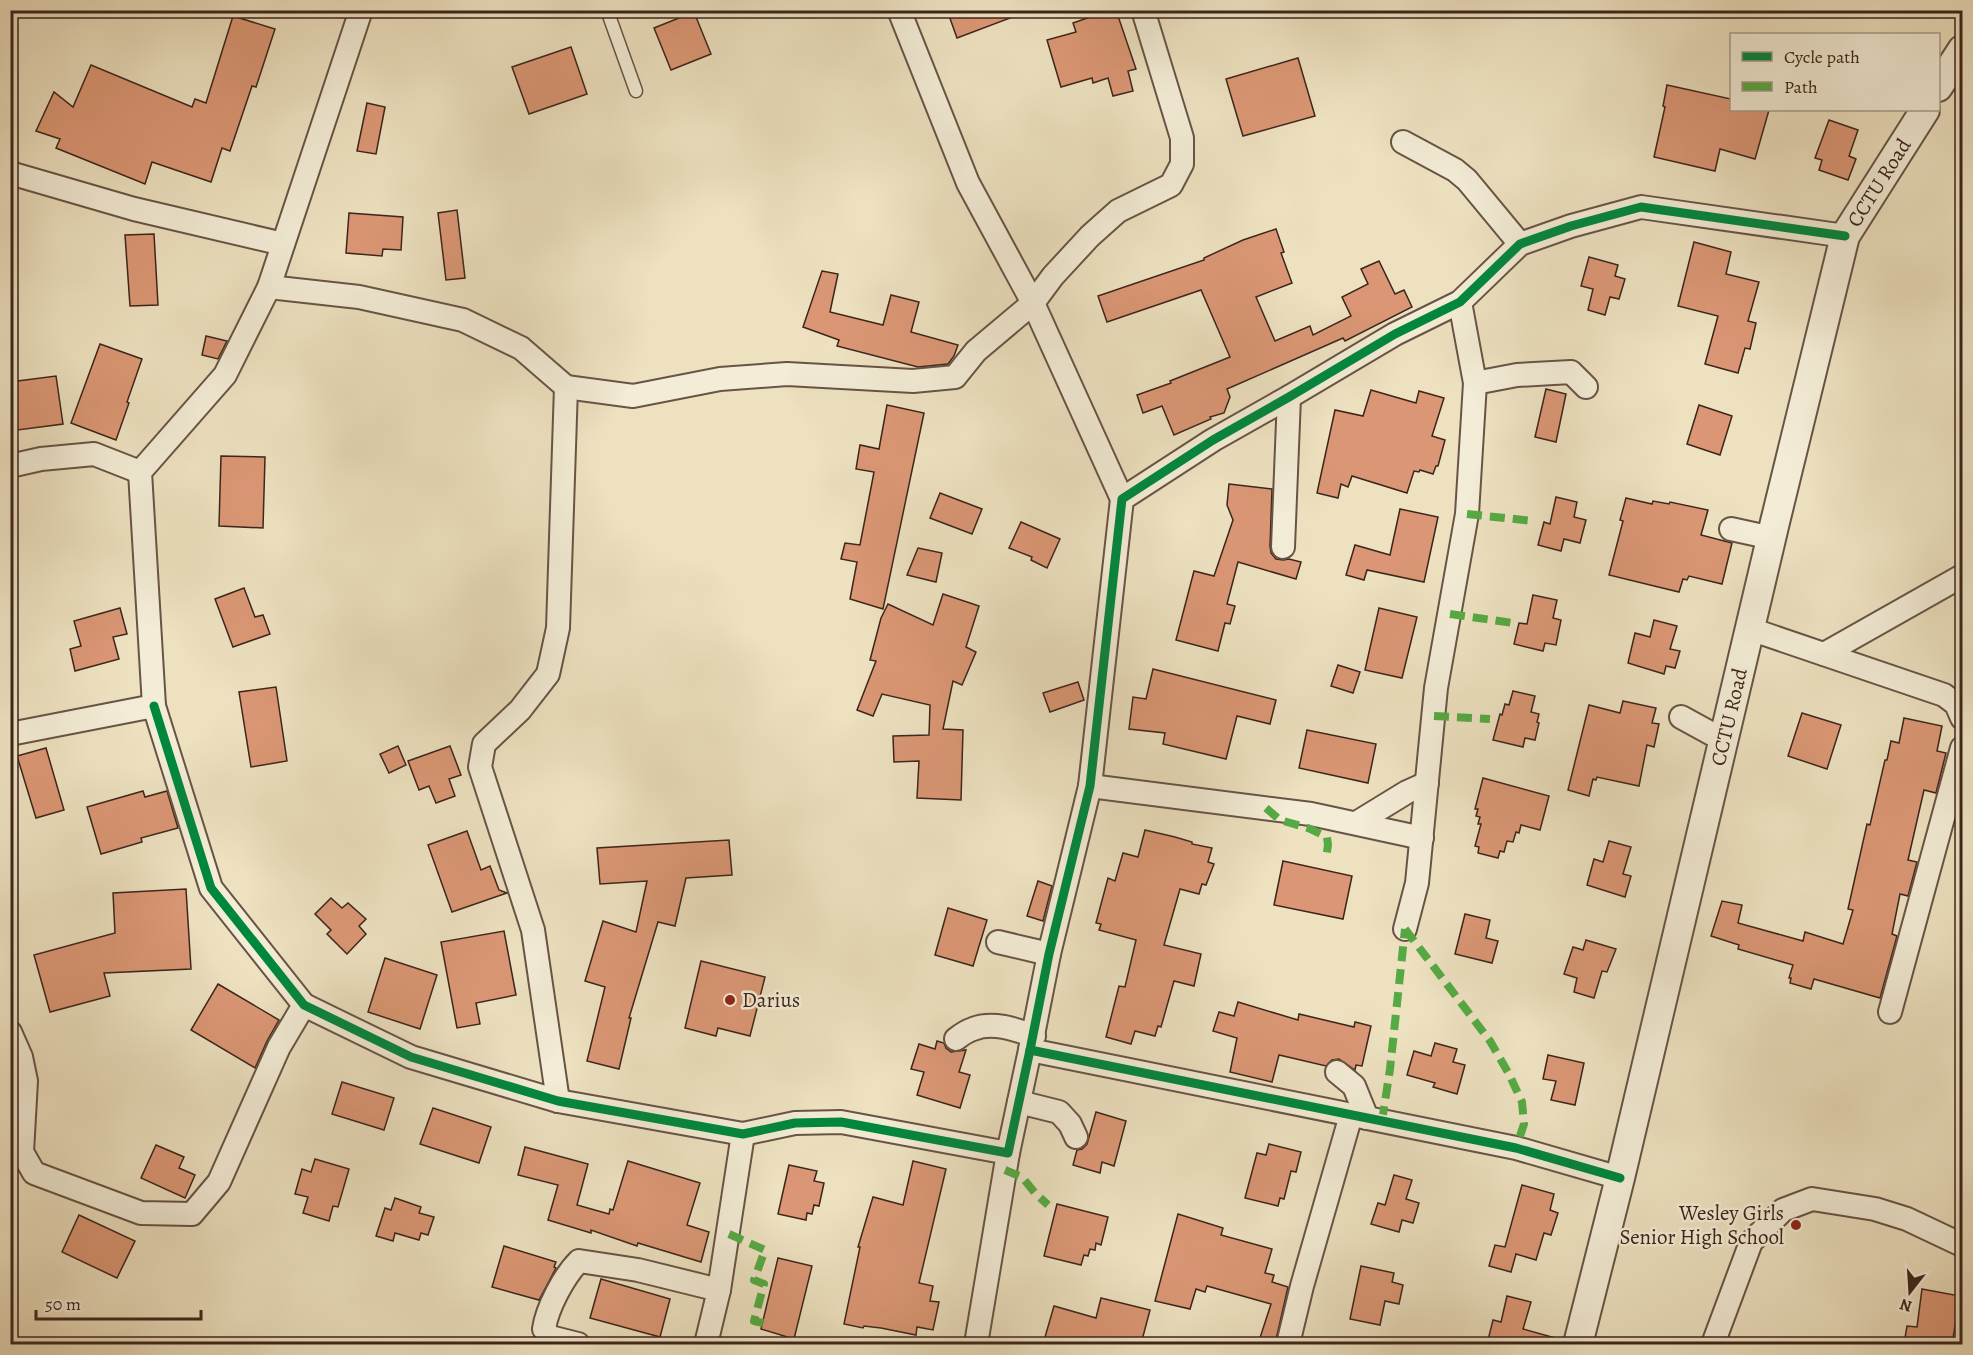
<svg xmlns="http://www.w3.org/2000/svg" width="1973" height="1355" viewBox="0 0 1973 1355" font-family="Alegreya,serif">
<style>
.building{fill:#db9775;stroke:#3c251c;stroke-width:1.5}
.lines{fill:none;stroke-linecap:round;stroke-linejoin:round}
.service-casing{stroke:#685445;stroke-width:15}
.minor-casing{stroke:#685445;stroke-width:26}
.tertiary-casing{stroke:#685445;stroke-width:32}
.service{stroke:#f3ecd6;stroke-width:12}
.minor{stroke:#f3ecd6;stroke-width:22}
.tertiary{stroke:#f3ecd6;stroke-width:28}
.quiet{stroke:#55aa43;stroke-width:8;stroke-dasharray:15 8;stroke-linecap:butt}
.cycleway-casing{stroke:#f3ecd6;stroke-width:13}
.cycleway{stroke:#00873e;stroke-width:9}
.poi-dot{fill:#8f2418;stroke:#f3ecd6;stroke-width:2}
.labels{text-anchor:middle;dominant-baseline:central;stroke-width:5;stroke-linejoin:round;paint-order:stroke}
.street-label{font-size:21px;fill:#3c251c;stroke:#f3ecd6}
.poi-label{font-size:21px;fill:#3c251c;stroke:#f3ecd6;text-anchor:start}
</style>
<rect width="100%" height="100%" fill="#ede1c0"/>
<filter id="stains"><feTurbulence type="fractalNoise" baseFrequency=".00333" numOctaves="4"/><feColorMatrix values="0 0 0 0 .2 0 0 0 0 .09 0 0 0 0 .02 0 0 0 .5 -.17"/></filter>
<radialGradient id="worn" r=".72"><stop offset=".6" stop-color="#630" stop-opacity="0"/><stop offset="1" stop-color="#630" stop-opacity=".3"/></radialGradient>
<!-- building -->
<g class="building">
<polygon points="947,10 1026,10 1026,12 957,38"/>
<polygon points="1110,10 1116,10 1136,69 1128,71 1133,91 1113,96 1108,78 1093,83 1092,78 1061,87 1047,40 1076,32 1073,23"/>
<polygon points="694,12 711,54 671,70 654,28"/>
<polygon points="233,16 275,29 256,87 252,86 230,151 222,148 211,182 152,162 145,184 56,148 60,139 36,131 54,92 73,107 91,65 192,107 195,99 206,103"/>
<polygon points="571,47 587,94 529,114 512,67"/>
<polygon points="1298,58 1315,116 1243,136 1226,79"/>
<polygon points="1667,85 1731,99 1731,110 1769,110 1755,159 1720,149 1715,171 1654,157 1665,107 1663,106"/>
<polygon points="367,103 385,107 376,154 357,151"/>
<polygon points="1829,120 1858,130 1849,156 1856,159 1848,180 1819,170 1822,160 1815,158"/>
<polygon points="457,210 465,278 446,280 438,213"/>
<polygon points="349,213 403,217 401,250 383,249 382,256 346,253"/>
<polygon points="1276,229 1284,252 1281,253 1292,283 1256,297 1275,341 1310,326 1313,335 1351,316 1342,297 1368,284 1361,269 1379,261 1395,294 1404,290 1412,307 1345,341 1343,338 1227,389 1230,397 1224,413 1210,417 1211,419 1174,435 1162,406 1143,413 1137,395 1171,383 1170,381 1230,357 1201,290 1107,322 1098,296 1204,260 1204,258 1243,240"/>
<polygon points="154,234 158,305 130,306 125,235"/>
<polygon points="1694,242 1731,252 1726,274 1759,282 1748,321 1756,323 1750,349 1745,348 1738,373 1705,364 1718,316 1678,306"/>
<polygon points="1589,257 1618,265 1615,276 1625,279 1619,299 1610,297 1605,315 1588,310 1593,289 1581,286"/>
<polygon points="822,271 838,274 830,312 883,325 891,295 919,302 911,332 958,345 954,356 948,364 918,367 837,346 839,340 803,327"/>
<polygon points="206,336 227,341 218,359 202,355"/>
<polygon points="100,344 142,359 127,402 129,403 116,440 71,423"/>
<polygon points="56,376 63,424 10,431 10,382"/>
<polygon points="1546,389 1566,394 1556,442 1535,437"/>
<polygon points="1371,390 1416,403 1419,391 1444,398 1432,436 1445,440 1438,466 1436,466 1433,474 1420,470 1419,472 1414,471 1407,493 1352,476 1348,487 1341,484 1338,498 1317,493 1335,410 1363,416"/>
<polygon points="887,405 924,413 883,609 850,599 857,562 841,559 845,543 860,545 874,472 856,469 860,445 879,449"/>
<polygon points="1699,405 1732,416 1720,455 1687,444"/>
<polygon points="221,456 265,457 263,528 219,526"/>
<polygon points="1229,484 1272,489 1270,546 1271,553 1276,559 1283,560 1289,559 1301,562 1296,579 1238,562 1227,604 1235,606 1230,624 1225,623 1218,651 1176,640 1194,571 1214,576 1233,520 1227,505"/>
<polygon points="940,493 982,509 972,534 930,518"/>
<polygon points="1556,497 1577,502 1574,517 1586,520 1580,543 1564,539 1561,551 1538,545 1544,522 1550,524"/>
<polygon points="1626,498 1652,504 1653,501 1669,504 1670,502 1708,510 1701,535 1732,543 1722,584 1689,576 1687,580 1683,579 1679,592 1609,575 1623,521 1620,520"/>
<polygon points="1400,509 1438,517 1424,582 1367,570 1364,580 1346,575 1355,545 1390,555"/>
<polygon points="1021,522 1060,539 1047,568 1031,560 1032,557 1009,548"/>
<polygon points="918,548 942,553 936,582 907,575"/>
<polygon points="244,588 255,617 263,615 270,634 233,647 215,599"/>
<polygon points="943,594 979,606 966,647 976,652 962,685 953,681 943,729 963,730 961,800 917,798 919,761 894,762 893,736 929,735 930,705 882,694 873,716 857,710 876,661 870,660 881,618 888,604 933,625"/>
<polygon points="1533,595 1557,600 1553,618 1561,620 1556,645 1545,643 1543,651 1514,644 1519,623 1527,624"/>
<polygon points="120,608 127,634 113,637 119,659 75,671 70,649 81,646 74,621"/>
<polygon points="1379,608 1417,617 1402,678 1365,670"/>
<polygon points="1654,620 1677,626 1670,649 1680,651 1675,668 1666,666 1664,674 1628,663 1635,633 1650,637"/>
<polygon points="1338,665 1360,672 1353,693 1331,686"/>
<polygon points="1153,669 1276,700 1270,724 1237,716 1226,759 1163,744 1165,733 1129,729 1133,697 1146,699"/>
<polygon points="1078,682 1084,700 1050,712 1043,693"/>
<polygon points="276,687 287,761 251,767 239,692"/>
<polygon points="1513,691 1535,696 1531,712 1539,714 1537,722 1539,723 1535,740 1525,738 1523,747 1493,740 1500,714 1502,715 1505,704 1509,705"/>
<polygon points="1623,701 1656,708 1652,723 1659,724 1654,747 1647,745 1639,786 1597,777 1596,780 1593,779 1589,796 1568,790 1589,705 1620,713"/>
<polygon points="1802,713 1841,725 1827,769 1788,756"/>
<polygon points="1904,718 1942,726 1937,751 1946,753 1936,793 1924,790 1908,860 1917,862 1908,896 1900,894 1892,934 1897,936 1880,998 1814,979 1811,989 1790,983 1791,978 1789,978 1793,965 1738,949 1739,945 1711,936 1722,901 1742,905 1738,923 1803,941 1805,932 1843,944 1853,910 1848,909 1867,824 1870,825 1885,760 1887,760 1891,741 1899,743"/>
<polygon points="1307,730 1376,744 1368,783 1299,768"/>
<polygon points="398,746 406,765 389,773 380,754"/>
<polygon points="450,746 461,775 449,779 455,796 436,803 429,786 419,790 408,761"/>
<polygon points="46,748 64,810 36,818 17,756"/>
<polygon points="1483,778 1549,796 1540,830 1521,825 1519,833 1516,832 1513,842 1507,841 1504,852 1500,851 1498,858 1478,853 1479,847 1475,846 1481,824 1478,824 1480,817 1476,816 1478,809 1475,809"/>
<polygon points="143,791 145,797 167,791 178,828 141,838 142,842 101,854 87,807"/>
<polygon points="1145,830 1175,837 1192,842 1192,844 1212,848 1208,862 1214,864 1206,885 1202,884 1199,894 1180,889 1164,945 1201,954 1194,986 1174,981 1161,1027 1158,1026 1155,1036 1135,1031 1131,1044 1106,1037 1119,986 1125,987 1136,940 1099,930 1101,924 1096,923 1108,878 1115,881 1123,853 1138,857"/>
<polygon points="467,831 481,870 490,866 499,890 507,893 452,912 428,845"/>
<polygon points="729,840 732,875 686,878 675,926 658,922 629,1018 631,1018 619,1069 587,1061 605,987 585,981 603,921 636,932 647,881 600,884 597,848"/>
<polygon points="1609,841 1631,847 1623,874 1631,876 1625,897 1587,885 1594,859 1603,862"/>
<polygon points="1283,861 1352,876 1343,919 1274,905"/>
<polygon points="1038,881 1052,886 1043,921 1027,916"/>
<polygon points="186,889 191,969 104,973 110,996 50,1012 34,955 115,933 113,893"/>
<polygon points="331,898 342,908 348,903 366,919 359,926 366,934 347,954 327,934 331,930 315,914"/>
<polygon points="948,908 987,920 973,966 935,955"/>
<polygon points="1465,914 1490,920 1486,938 1498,941 1492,963 1455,954"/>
<polygon points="504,931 516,995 476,1003 480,1024 457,1028 441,942"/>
<polygon points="1586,940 1616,949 1607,972 1602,971 1594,998 1574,992 1577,978 1564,974 1573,947 1583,950"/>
<polygon points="385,958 437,975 420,1029 368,1012"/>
<polygon points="701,961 765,977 750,1036 718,1028 716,1036 685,1028"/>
<polygon points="218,984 279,1020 267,1041 255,1068 191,1030"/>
<polygon points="1238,1002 1298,1020 1299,1014 1354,1027 1355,1022 1371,1026 1362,1066 1356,1065 1355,1070 1339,1059 1332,1060 1326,1066 1279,1055 1272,1082 1230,1072 1237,1038 1213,1031 1219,1012 1234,1016"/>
<polygon points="937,1041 944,1043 946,1048 951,1052 966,1050 959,1072 970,1075 960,1108 917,1095 924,1072 911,1069 919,1044 935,1049"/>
<polygon points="1435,1043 1457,1049 1453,1062 1465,1065 1457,1094 1433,1087 1435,1083 1407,1075 1414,1051 1431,1056"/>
<polygon points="1548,1055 1584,1063 1575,1105 1551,1100 1556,1081 1543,1079"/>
<polygon points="342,1082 394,1098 384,1130 332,1114"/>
<polygon points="433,1108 491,1127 479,1163 420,1144"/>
<polygon points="1096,1112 1126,1121 1114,1166 1102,1162 1100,1173 1073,1165 1077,1150 1082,1149 1087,1144"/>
<polygon points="1269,1144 1301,1152 1296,1172 1291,1171 1284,1199 1280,1198 1278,1206 1245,1198 1257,1153 1266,1155"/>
<polygon points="156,1145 184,1157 179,1168 195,1175 185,1198 141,1178"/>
<polygon points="525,1147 588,1164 577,1205 609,1214 610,1209 613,1210 628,1161 700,1183 687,1225 709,1232 701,1262 638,1243 637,1246 591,1230 591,1233 548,1220 558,1185 518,1175"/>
<polygon points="315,1159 349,1169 338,1207 333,1206 329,1221 303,1213 308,1197 295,1194 302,1169 311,1172"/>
<polygon points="913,1161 946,1169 919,1283 933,1286 930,1301 939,1302 933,1330 917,1327 916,1335 881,1328 864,1326 863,1328 844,1324 860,1247 858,1247 873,1197 903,1205"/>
<polygon points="789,1165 817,1171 814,1181 824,1183 819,1206 814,1205 812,1214 807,1213 806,1220 778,1214"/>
<polygon points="1394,1175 1412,1180 1406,1199 1419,1203 1413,1223 1402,1220 1399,1232 1371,1224 1378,1203 1385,1205"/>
<polygon points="1522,1185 1554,1194 1550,1210 1558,1213 1551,1235 1544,1233 1536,1260 1516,1254 1511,1272 1489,1266 1495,1245 1505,1247"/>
<polygon points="395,1198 421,1207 419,1213 434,1217 428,1235 421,1233 419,1240 395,1233 393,1241 376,1236 385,1208 391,1210"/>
<polygon points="1057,1204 1108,1217 1101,1245 1096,1243 1095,1250 1090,1249 1088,1256 1084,1255 1081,1265 1044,1256"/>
<polygon points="1178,1214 1223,1228 1221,1235 1272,1249 1265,1273 1274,1275 1272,1282 1288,1287 1275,1344 1258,1344 1271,1304 1207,1286 1205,1292 1196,1289 1190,1309 1155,1301"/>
<polygon points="79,1215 135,1241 117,1278 62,1252"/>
<polygon points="504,1246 556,1262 554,1267 556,1268 539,1300 492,1287"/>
<polygon points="778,1258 812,1266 794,1339 761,1329"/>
<polygon points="1361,1266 1394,1273 1392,1282 1403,1285 1399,1304 1385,1301 1380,1325 1350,1319"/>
<polygon points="601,1279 670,1299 660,1337 590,1318"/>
<polygon points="1922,1289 1960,1296 1952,1344 1904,1344 1907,1326 1917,1327"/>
<polygon points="1507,1296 1531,1302 1523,1329 1559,1339 1558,1344 1487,1344 1493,1320 1501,1322"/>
<polygon points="1101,1298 1150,1310 1141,1344 1043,1344 1054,1306 1096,1318"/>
</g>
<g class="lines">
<defs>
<polyline id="service" points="607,10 636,91"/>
<g id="minor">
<polyline points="899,10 968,183 1033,303 1122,499"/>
<polyline points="1403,142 1455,170 1467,180 1520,244"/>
<polyline points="10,173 134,209 283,244"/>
<polyline points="269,287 359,297 463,320 521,348 566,387 558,628 548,674 520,710 484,744 480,767 533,930 558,1101"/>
<polyline points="1475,383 1517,375 1571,372 1586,387"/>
<polyline points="566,387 633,396 720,379 787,374 913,381 955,377 976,351 1033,303 1053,276 1090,236 1118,211 1171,185 1182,164 1182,138 1143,10"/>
<polyline points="10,466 41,459 94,454 140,472"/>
<polyline points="1731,529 1772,538"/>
<polyline points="1283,547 1289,397"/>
<polyline points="1750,629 1944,695 1956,704 1962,718"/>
<polyline points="1824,654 1962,576"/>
<polyline points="154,706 211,888 304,1005 411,1057 558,1101 743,1134 795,1123 841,1122 1008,1153 1030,1050"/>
<polyline points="1681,717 1723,740"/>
<polyline points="10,734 154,706 140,472 225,375 269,287 361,10"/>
<polyline points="1090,786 1311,814 1422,838"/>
<polyline points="1358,822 1407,792 1427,783"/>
<polyline points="1405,929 1417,883 1436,688 1467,514 1475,383 1460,302"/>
<polyline points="998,942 1049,954"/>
<polyline points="1890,1012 1962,748"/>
<polyline points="10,1032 21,1057 26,1081 22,1152 34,1173 141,1213 192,1214 219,1182 279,1047 304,1005"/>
<path d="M956,1039c5,-4 11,-8 17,-10 19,-8 42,0 61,7"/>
<polyline points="1337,1072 1354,1086 1367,1118"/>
<polyline points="1019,1102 1059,1112 1070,1124 1076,1137"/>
<polyline points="1620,1178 1516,1148 1030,1050 1049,954 1090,786 1122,499 1213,440 1289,397 1395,334 1460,302 1520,244 1571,226 1641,207 1845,236"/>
<path d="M578,1344l-28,-7 -6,-8c3,-21 20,-53 35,-68l59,9 81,20"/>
<polyline points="706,1344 719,1290 743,1134"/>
<polyline points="976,1344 1008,1153"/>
<polyline points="1288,1344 1302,1286 1351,1115"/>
<polyline points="1713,1344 1751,1242 1783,1210 1812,1199 1875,1209 1907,1219 1962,1245"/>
</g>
<g id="tertiary">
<polyline points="1938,87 1962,50"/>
<path id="s1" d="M1578,1344l42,-166 155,-656 70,-286 80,-126"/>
</g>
</defs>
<!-- service casing -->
<use href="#service" class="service-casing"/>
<!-- minor casing -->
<use href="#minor" class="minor-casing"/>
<!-- tertiary casing -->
<use href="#tertiary" class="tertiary-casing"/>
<!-- service -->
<use href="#service" class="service"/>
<!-- minor -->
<use href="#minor" class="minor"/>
<!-- tertiary -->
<use href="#tertiary" class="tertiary"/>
<!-- quiet -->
<g class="quiet">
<polyline points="1467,514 1533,521"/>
<polyline points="1450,614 1513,623"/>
<polyline points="1956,704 1962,706"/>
<polyline points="1434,716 1490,719"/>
<polyline points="1266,808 1280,820 1308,828 1327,837 1328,845 1326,858"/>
<polyline points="1405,929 1490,1041 1509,1074 1522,1102 1524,1124 1516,1148"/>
<polyline points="1382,1121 1390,1069 1405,929"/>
<polyline points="1005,1170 1022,1177 1035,1193 1048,1205"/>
<polyline points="729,1234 765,1250 754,1280 764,1284 754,1321 767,1324"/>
</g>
<defs>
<g id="cycleway">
<polyline points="154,706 211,888 304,1005 411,1057 558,1101 743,1134 795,1123 841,1122 1008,1153 1030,1050"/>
<polyline points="1620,1178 1516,1148 1030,1050 1049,954 1090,786 1122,499 1213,440 1289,397 1395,334 1460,302 1520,244 1571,226 1641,207 1845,236"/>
</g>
</defs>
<!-- cycleway casing -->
<use href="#cycleway" class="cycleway-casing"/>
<!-- cycleway -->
<use href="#cycleway" class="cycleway"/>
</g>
<!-- markers -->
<g class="poi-dot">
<circle cx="730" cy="1000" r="6"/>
<circle cx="1796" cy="1225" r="6"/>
</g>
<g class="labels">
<!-- street labels -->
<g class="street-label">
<text stroke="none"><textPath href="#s1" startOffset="1203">CCTU Road</textPath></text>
<text stroke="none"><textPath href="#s1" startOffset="645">CCTU Road</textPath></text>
</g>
<!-- poi labels -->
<g class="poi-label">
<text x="742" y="1000">Darius</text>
<text x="1784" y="1213" text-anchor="end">Wesley Girls<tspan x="1784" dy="24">Senior High School</tspan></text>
</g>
</g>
<!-- margin -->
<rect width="1973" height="1355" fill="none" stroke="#ede1c0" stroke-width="36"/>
<rect x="12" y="12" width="1949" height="1331" fill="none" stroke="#3c251c" stroke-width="3"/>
<rect x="18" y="18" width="1937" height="1319" fill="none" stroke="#3c251c" stroke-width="1.5"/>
<!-- legend -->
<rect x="1730" y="33" width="210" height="78" fill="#f3ecd6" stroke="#aa9c8c" stroke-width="1.5"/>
<rect x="1742" y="52" width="30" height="9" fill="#00873e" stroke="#aa9c8c" stroke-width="1.5"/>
<text x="1784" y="63" font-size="18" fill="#3c251c">Cycle path</text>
<rect x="1742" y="82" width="30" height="9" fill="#55aa43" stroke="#aa9c8c" stroke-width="1.5"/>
<text x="1784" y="93" font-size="18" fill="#3c251c">Path</text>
<!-- north arrow -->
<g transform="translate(1910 1292) rotate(197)" stroke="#f3ecd6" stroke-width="4.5" paint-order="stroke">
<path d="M0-4.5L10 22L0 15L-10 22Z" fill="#3c251c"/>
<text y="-9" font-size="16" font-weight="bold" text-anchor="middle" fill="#3c251c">N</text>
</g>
<!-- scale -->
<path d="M36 1310v9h165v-9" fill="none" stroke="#3c251c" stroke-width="3"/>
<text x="45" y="1310" font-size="18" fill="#3c251c" stroke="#f3ecd6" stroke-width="4.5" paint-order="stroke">50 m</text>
<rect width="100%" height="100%" filter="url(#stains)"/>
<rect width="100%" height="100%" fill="url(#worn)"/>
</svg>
